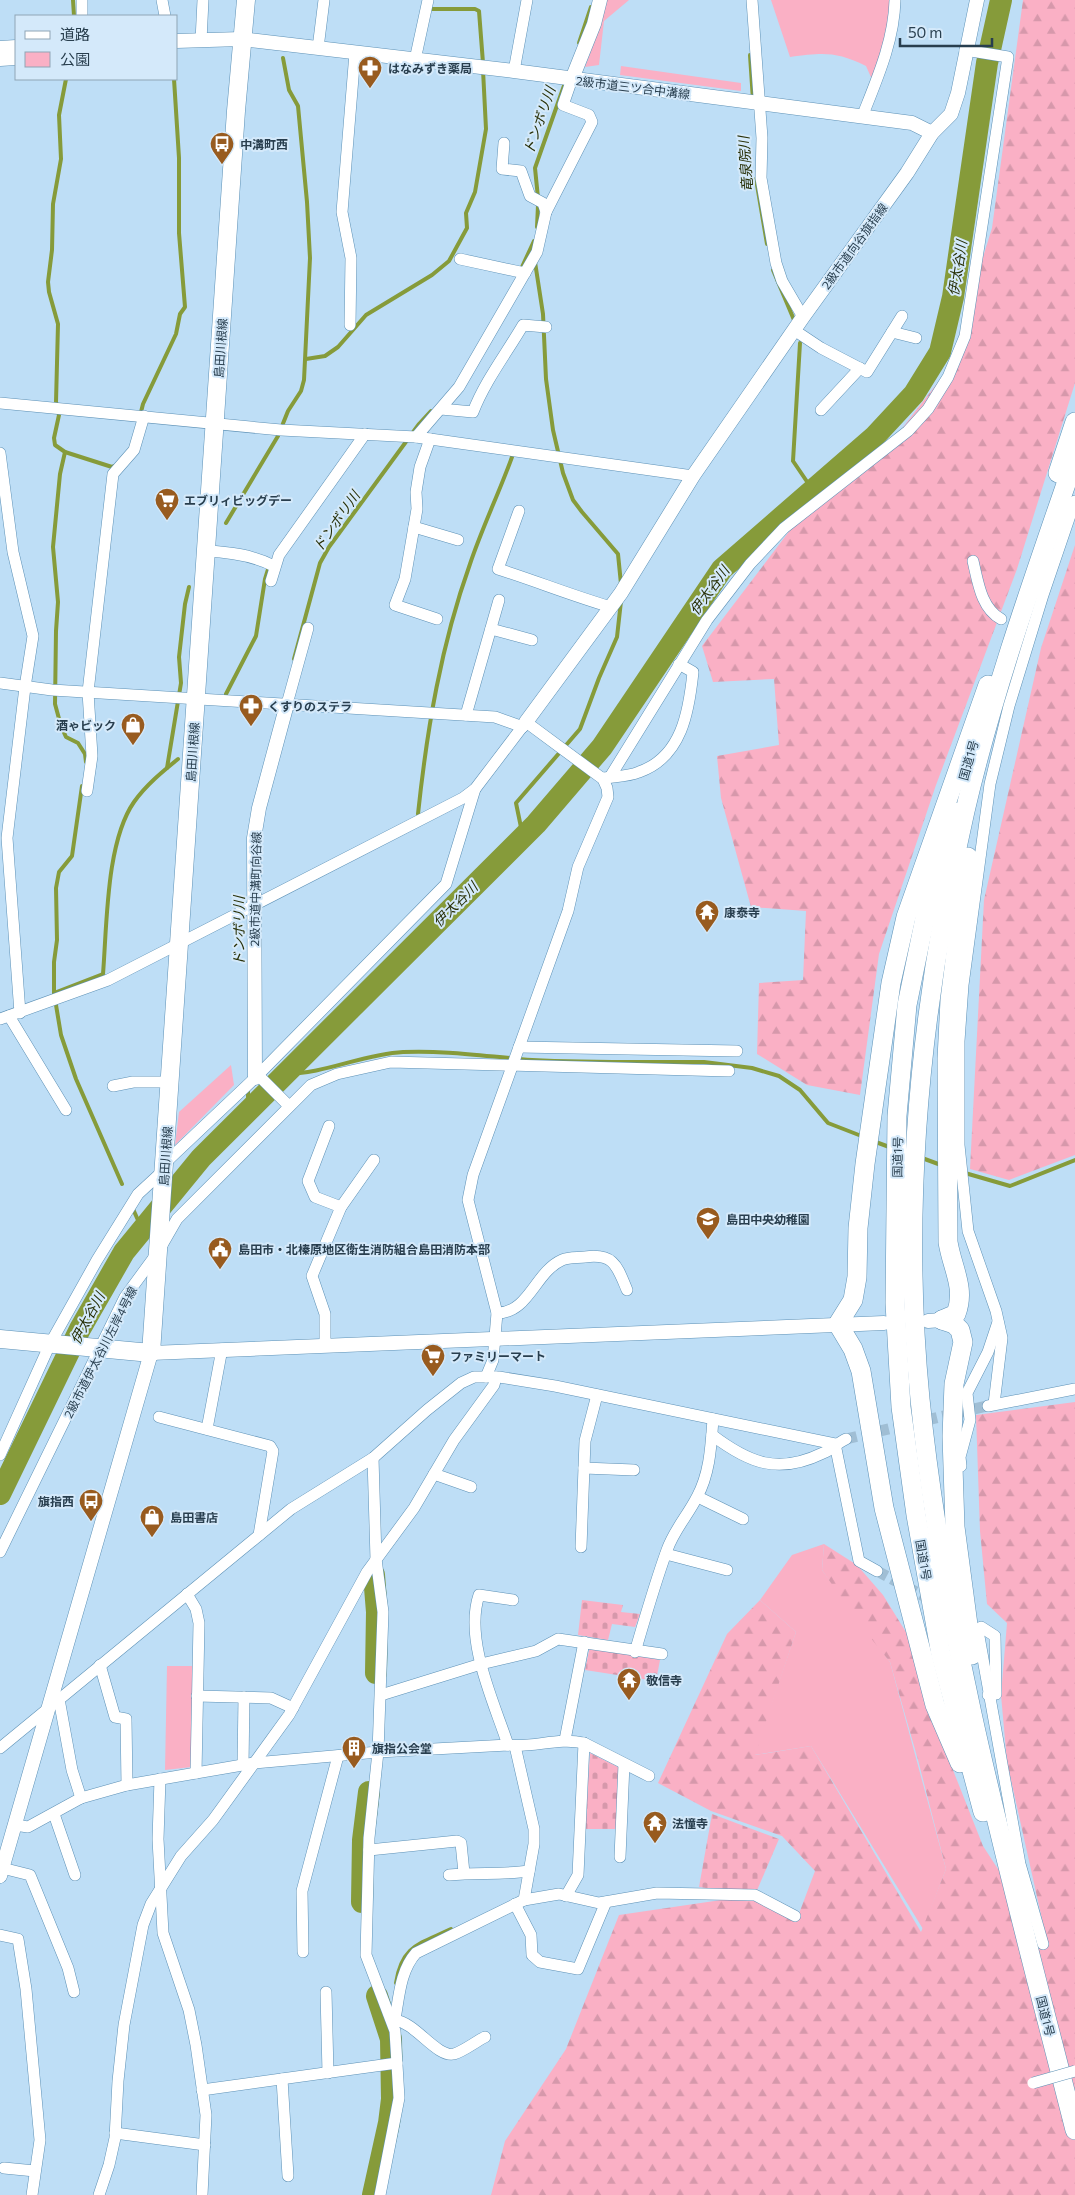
<svg xmlns="http://www.w3.org/2000/svg" width="1075" height="2195" viewBox="0 0 1075 2195" font-family="Commissioner,'Noto Sans JP',sans-serif">
<style>
.green{fill:#fab0c5}
.forest{fill:url(#forest-firs)}
.cemetery{fill:url(#cemetery-stones)}
.lines{fill:none;stroke-linecap:round;stroke-linejoin:round}
.stream{stroke:#869b3a;stroke-width:4}
.river{stroke:#869b3a;stroke-width:22}
.minor-tunnel{stroke:#a0bed4;stroke-width:11;stroke-dasharray:11 5.5;stroke-linecap:butt}
.minor-casing{stroke:#5d91b6;stroke-width:12}
.tertiary-casing{stroke:#5d91b6;stroke-width:15}
.primary-casing{stroke:#5d91b6;stroke-width:19}
.trunk-casing{stroke:#5d91b6;stroke-width:20}
.minor{stroke:#fff;stroke-width:11}
.tertiary{stroke:#fff;stroke-width:14}
.primary{stroke:#fff;stroke-width:18}
.trunk{stroke:#fff;stroke-width:19}
.minor-bridge-casing{stroke:#5d91b6;stroke-width:12;stroke-linecap:butt}
.minor-bridge{stroke:#fff;stroke-width:11}
.labels{text-anchor:middle;dominant-baseline:central;stroke-width:4;stroke-linejoin:round;paint-order:stroke}
.poi-label{font-size:12px;font-weight:bold;fill:#283e4e;stroke:#d4e9fa;text-anchor:start}
.street-label{font-size:12px;fill:#283e4e;stroke:#d4e9fa}
.water-label{font-size:14px;font-style:italic;fill:#283007;stroke:#d4e9fa}
</style>
<defs>
<pattern id="forest-firs" width="22" height="20" patternUnits="userSpaceOnUse" patternTransform="scale(1.25)"><rect width="22" height="20" fill="#fab0c5"/><path d="M5 1l3.5 6h-7zM16 11l3.5 6h-7z" fill="#d698ab"/></pattern>
<pattern id="cemetery-stones" width="16" height="16" patternUnits="userSpaceOnUse" patternTransform="scale(1.25)"><rect width="16" height="16" fill="#fab0c5"/><path d="M2 7V4a2 2 0 0 1 4 0v3zM10 15v-3a2 2 0 0 1 4 0v3z" fill="#d698ab"/></pattern>
</defs>
<rect width="100%" height="100%" fill="#bedef6"/>
<!-- green -->
<g class="green">
<polygon points="604,0 629,0 604,21 599,65 585,67 601,24"/>
<path d="M771,0h121l-4,30 -14,54 -8,-18c-31,-15 -43,-13 -76,-9z"/>
<polygon points="621,66 741,83 741,91 620,75"/>
<polygon points="231,1065 234,1085 175,1145 179,1112"/>
<polygon points="824,1544 822,1570 890,1662 946,1869 923,1929 811,1746 754,1755 796,1632 760,1600 792,1555"/>
<polygon points="167,1666 195,1666 192,1767 165,1770"/>
</g>
<!-- forest -->
<g class="forest">
<polygon points="1023,0 1075,0 1075,383 1017,569 936,785 879,954 860,1095 807,1085 757,1054 759,983 803,980 806,911 751,907 721,798 717,756 779,745 774,679 713,682 702,646 797,521 886,449 949,368 992,228"/>
<polygon points="1075,545 1075,1155 1009,1180 970,1169 984,900 1041,648"/>
<polygon points="1075,1402 1075,2195 491,2195 505,2141 566,2049 619,1915 755,1895 797,1919 815,1871 782,1836 711,1811 658,1783 727,1634 760,1600 796,1632 755,1755 811,1746 921,1932 946,1869 918,1760 890,1662 858,1622 822,1570 824,1544 857,1565 883,1595 909,1637 934,1722 983,1846 1048,1946 1007,1762 1001,1695 1007,1623 987,1604 980,1531 976,1415"/>
</g>
<!-- cemetery -->
<g class="cemetery">
<polygon points="582,1600 623,1605 621,1612 640,1614 635,1627 612,1624 608,1640 578,1635"/>
<polygon points="590,1646 660,1660 656,1681 585,1670"/>
<polygon points="590,1753 620,1768 616,1829 585,1829"/>
<polygon points="712,1814 779,1839 755,1895 699,1887"/>
</g>
<g class="lines">
<!-- stream -->
<g class="stream">
<polyline points="73,0 74,16"/>
<polyline points="431,9 475,9 479,11 483,63"/>
<polyline points="579,43 591,7"/>
<polyline points="750,55 753,100"/>
<polyline points="66,79 59,115 61,159 53,204 52,250 48,282 49,292 58,324 56,402 59,415 54,438 55,445 65,452 60,474 53,547 58,602 56,631 55,704 61,726 66,737 78,743 85,754 86,762"/>
<polyline points="756,179 767,244"/>
<polyline points="538,198 535,168 566,80"/>
<polyline points="537,227 538,205"/>
<polyline points="535,262 543,314 546,379 553,430 563,473 573,500 582,512 618,554 621,584"/>
<polyline points="522,267 534,241"/>
<polyline points="773,270 794,320"/>
<polyline points="800,343 793,461 812,489"/>
<polyline points="306,359 325,356 338,347 366,315 432,275 449,261 467,228 466,213 475,192 486,129 483,70"/>
<polyline points="140,416 143,404 176,334 180,314 185,307 179,233 179,158 174,79"/>
<polyline points="65,452 112,467 114,466"/>
<polyline points="226,523 278,436 288,411 301,391 304,380 310,258 307,202 298,106 289,90 283,58"/>
<polyline points="294,659 320,563 329,547 419,424 431,411"/>
<polyline points="226,694 256,636 265,579 269,566"/>
<polyline points="167,768 181,683 179,657 185,604 189,587"/>
<polyline points="82,786 72,856 59,872 56,888 57,940 54,962 54,993 61,1035 76,1079 122,1184"/>
<path d="M418,814c9,-85 23,-169 52,-250 12,-36 29,-71 42,-107"/>
<polyline points="523,837 516,803 580,729 599,678 617,637 621,601"/>
<path d="M54,993l49,-19c4,-49 3,-132 31,-172 12,-17 28,-30 44,-43"/>
<path d="M285,1074c40,0 78,-20 118,-22 44,-2 87,5 129,8 57,3 115,2 172,2l48,6 27,8 21,14 28,33 36,14"/>
<polyline points="248,1088 248,1101 251,1106"/>
<polyline points="873,1141 892,1148"/>
<polyline points="922,1158 941,1165"/>
<polyline points="965,1173 1010,1186 1075,1160"/>
<polyline points="133,1209 142,1229"/>
<path d="M396,1983c6,-38 24,-39 55,-54"/>
</g>
<!-- river -->
<g class="river">
<polyline points="0,1494 80,1329 124,1252 201,1158 536,824 602,747 722,569 875,436 914,394 940,352 953,297 987,63 1001,0"/>
<polyline points="374,1575 377,1612 376,1673"/>
<polyline points="362,1902 363,1840 369,1792"/>
<polyline points="373,2195 389,2123 392,2099 391,2039 377,1996"/>
</g>
<!-- minor-tunnel -->
<g class="minor-tunnel">
<polyline points="846,1439 987,1406"/>
<polyline points="877,1571 933,1601"/>
</g>
<defs>
<g id="minor">
<polyline points="82,0 82,16"/>
<polyline points="162,0 165,16"/>
<polyline points="752,0 762,138 761,178 776,263 782,281 803,317"/>
<polyline points="201,41 203,0"/>
<polyline points="318,48 324,0"/>
<polyline points="415,60 428,0"/>
<polyline points="514,71 527,0"/>
<path d="M862,117c15,-38 32,-76 33,-117"/>
<polyline points="546,212 592,122 589,115 563,105 572,79"/>
<polyline points="460,259 525,273"/>
<polyline points="350,325 351,258 342,212 355,53"/>
<polyline points="794,330 821,348 867,372 902,316"/>
<polyline points="892,332 916,338"/>
<polyline points="0,403 281,430 416,437 693,476"/>
<path d="M441,409l32,3c12,-31 33,-58 50,-87l23,2"/>
<polyline points="821,410 860,368"/>
<polyline points="416,437 459,387 537,252 546,212 543,203 530,196 521,171 502,169 504,143"/>
<polyline points="430,439 420,467 416,492 417,509 405,579 395,605 437,619"/>
<polyline points="0,453 13,552 33,636 25,687 7,838 20,1013"/>
<path d="M519,511l-21,58c38,12 75,27 113,38"/>
<polyline points="414,527 458,540"/>
<path d="M206,551c24,1 46,4 68,15"/>
<path d="M973,561c5,21 8,47 28,58"/>
<polyline points="271,581 279,555 365,434"/>
<polyline points="491,629 532,640"/>
<polyline points="0,683 52,690 495,717 523,727"/>
<polyline points="287,704 308,628"/>
<polyline points="466,715 499,600"/>
<polyline points="610,777 707,620 750,564 784,528 908,431 928,409 948,377 965,336 1008,57 965,50"/>
<path d="M604,778c12,-2 23,-1 35,-6 43,-15 50,-61 54,-100l-14,-8"/>
<polyline points="87,791 92,756 88,692 113,474 134,450 144,416"/>
<polyline points="9,1016 66,1110"/>
<polyline points="0,1019 108,980 463,798 475,789 526,722 603,779 607,788 608,797 578,867 568,911 473,1175 468,1200 497,1313 493,1360 486,1377"/>
<polyline points="519,1047 737,1051"/>
<polyline points="258,1075 289,1106"/>
<polyline points="113,1086 133,1082 170,1082"/>
<polyline points="329,1126 308,1181 315,1197 341,1207"/>
<polyline points="165,1163 258,1075 446,884 475,789"/>
<path d="M497,1313c32,0 38,-41 65,-53 7,-3 16,-2 23,-3 29,-4 32,9 42,33"/>
<polyline points="325,1346 325,1314 312,1276 341,1207 374,1160"/>
<polyline points="994,1404 1002,1338 996,1311 968,1231 959,1145 959,1041 963,985 990,784 1009,706 1043,595 1075,501"/>
<polyline points="988,1406 1075,1389"/>
<polyline points="159,1417 270,1446 273,1451 259,1535"/>
<polyline points="207,1429 222,1349"/>
<path d="M712,1435c37,28 66,40 111,18 9,-3 14,-10 23,-14"/>
<polyline points="0,1455 50,1344 97,1260 138,1194 164,1170"/>
<polyline points="373,1458 376,1559 383,1612 378,1752 369,1838 366,1955 395,2031 399,2098 380,2195"/>
<polyline points="961,1466 960,1457 970,1420 967,1393 988,1352 998,1322"/>
<polyline points="584,1468 634,1470"/>
<polyline points="434,1474 471,1487"/>
<polyline points="698,1497 743,1519"/>
<polyline points="581,1547 585,1441 597,1395"/>
<polyline points="0,1552 125,1297 158,1252 177,1219 311,1085 337,1074 391,1062 729,1071"/>
<polyline points="666,1554 727,1570"/>
<polyline points="187,1594 196,1609 199,1623 196,1773"/>
<polyline points="981,1627 995,1636 996,1694 988,1695"/>
<polyline points="978,1631 1020,1864 1043,1944"/>
<path d="M635,1652c10,-34 20,-69 32,-102 7,-20 21,-35 30,-53 13,-24 14,-51 16,-78"/>
<polyline points="100,1665 115,1717 126,1719 127,1785"/>
<polyline points="381,1695 481,1664 536,1651 558,1639 662,1654"/>
<polyline points="197,1696 271,1698 293,1708"/>
<polyline points="59,1699 72,1770 81,1798"/>
<polyline points="565,1740 584,1642"/>
<path d="M508,1745c-14,-43 -44,-105 -29,-150l34,5"/>
<polyline points="0,1748 291,1509 373,1458 427,1410 461,1383 474,1377 499,1377 555,1386 835,1444 859,1561 877,1571"/>
<polyline points="243,1765 244,1697"/>
<polyline points="160,1779 158,1839 163,1933 189,2010 196,2045 206,2115 202,2195"/>
<polyline points="54,1814 75,1875"/>
<path d="M15,1825l13,2 53,-29 46,-13 127,-22 124,-11 130,-7c26,3 50,-8 76,-2l65,33"/>
<polyline points="369,1850 457,1841 461,1843 464,1873"/>
<polyline points="620,1857 624,1764"/>
<polyline points="2,1868 30,1875 68,1968 74,1992"/>
<path d="M449,1875c27,-3 53,0 80,-4"/>
<polyline points="566,1896 578,1875 584,1743"/>
<polyline points="524,1900 559,1894 599,1903 657,1893 755,1895 795,1916"/>
<polyline points="515,1904 531,1935 532,1955 540,1962 578,1969 606,1902"/>
<polyline points="0,1935 18,1939 26,1989 40,2140 32,2195"/>
<polyline points="303,1952 302,1891 338,1756"/>
<polyline points="326,1992 328,2073"/>
<path d="M395,2020c21,3 42,38 59,34 10,-3 21,-12 31,-17"/>
<path d="M394,2024c5,-23 5,-52 22,-71l108,-53 10,-56v-15l-19,-83"/>
<polyline points="282,2079 288,2176"/>
<polyline points="202,2090 397,2063"/>
<polyline points="115,2133 205,2145"/>
<polyline points="4,2168 35,2171"/>
<polyline points="99,2195 109,2165 115,2138 118,2081 124,2025 143,1925 151,1904 181,1856 213,1820 289,1715 367,1572 414,1508 454,1440 494,1385 496,1377"/>
</g>
<g id="tertiary">
<polyline points="176,41 241,39 514,71 912,123 932,133"/>
<polyline points="0,48 16,47"/>
<polyline points="0,59 16,58"/>
<polyline points="572,79 594,24 600,0"/>
<polyline points="526,722 621,593 693,476 803,317 907,173 932,133 951,114 958,93 977,0"/>
<polyline points="255,1078 254,838 259,808 287,704"/>
<polyline points="928,1321 942,1320"/>
<polyline points="0,1876 151,1353 884,1323"/>
</g>
<polyline id="primary" points="0,1339 151,1353 236,111 246,0"/>
<g id="trunk">
<path d="M1075,458c-40,116 -82,233 -110,353 -44,191 -64,393 -45,588 25,248 94,490 155,731"/>
<polyline points="1058,473 1075,422"/>
<polyline points="954,812 927,908 907,1005 897,1116 895,1303 901,1407 916,1515 941,1655 983,1812"/>
<path d="M942,1320l14,-6c10,-26 -4,-46 -8,-72l-1,-183 3,-59 18,-143"/>
<polyline points="942,1320 954,1324 960,1330 963,1342 954,1384 952,1436 955,1527 972,1655"/>
<polyline points="960,1763 935,1705 884,1508 861,1371 853,1349 838,1324 853,1300 857,1277 858,1228 865,1164 891,983 906,917 988,685"/>
</g>
</defs>
<!-- minor casing -->
<use href="#minor" class="minor-casing"/>
<!-- tertiary casing -->
<use href="#tertiary" class="tertiary-casing"/>
<!-- primary casing -->
<use href="#primary" class="primary-casing"/>
<!-- trunk casing -->
<use href="#trunk" class="trunk-casing"/>
<!-- minor -->
<use href="#minor" class="minor"/>
<!-- tertiary -->
<use href="#tertiary" class="tertiary"/>
<!-- primary -->
<use href="#primary" class="primary"/>
<!-- trunk -->
<use href="#trunk" class="trunk"/>
<defs>
<polyline id="minor-bridge" points="1033,2083 1075,2071"/>
</defs>
<!-- minor-bridge casing -->
<use href="#minor-bridge" class="minor-bridge-casing"/>
<!-- minor-bridge -->
<use href="#minor-bridge" class="minor-bridge"/>
</g>
<!-- icons -->
<defs>
<symbol id="pharmacy-pin" viewBox="-11 -11 22 30"><path d="M0 17L-7.5 6A9.5 9.5 0 1 1 7.5 6Z" fill="#985b1f" stroke="#d4e9fa"/><path d="M-2-6h4v4h4v4h-4v4h-4v-4h-4v-4h4Z" fill="#fff"/></symbol>
<symbol id="bus-pin" viewBox="-11 -11 22 30"><path d="M0 17L-7.5 6A9.5 9.5 0 1 1 7.5 6Z" fill="#985b1f" stroke="#d4e9fa"/><path d="M-5-6H5V4H4V6H2V4H-2V6H-4V4H-5ZM-3.5-4V0h7V-4ZM-3.5 1.2v1.5H-2V1.2ZM2 1.2v1.5H3.5V1.2Z" fill="#fff"/></symbol>
<symbol id="supermarket-pin" viewBox="-11 -11 22 30"><path d="M0 17L-7.5 6A9.5 9.5 0 1 1 7.5 6Z" fill="#985b1f" stroke="#d4e9fa"/><path d="M-6-5.5h2.5l.6 2H6L4.5 2H-2.5L-4.4-4H-6ZM-1.5 3.2a1.3 1.3 0 1 0 .1 0ZM3 3.2a1.3 1.3 0 1 0 .1 0Z" fill="#fff"/></symbol>
<symbol id="shop-pin" viewBox="-11 -11 22 30"><path d="M0 17L-7.5 6A9.5 9.5 0 1 1 7.5 6Z" fill="#985b1f" stroke="#d4e9fa"/><path d="M-5-2.5h2.3a2.7 3.5 0 0 1 5.4 0H5L5.5 6h-11ZM-1.5-2.5h3a1.5 2.3 0 0 0-3 0Z" fill="#fff"/></symbol>
<symbol id="temple-pin" viewBox="-11 -11 22 30"><path d="M0 17L-7.5 6A9.5 9.5 0 1 1 7.5 6Z" fill="#985b1f" stroke="#d4e9fa"/><path d="M0-6L5-2H3V0L6.5 2.5H4V6H1.5V3h-3V6H-4V2.5H-6.5L-3 0V-2H-5Z" fill="#fff"/></symbol>
<symbol id="school-pin" viewBox="-11 -11 22 30"><path d="M0 17L-7.5 6A9.5 9.5 0 1 1 7.5 6Z" fill="#985b1f" stroke="#d4e9fa"/><path d="M0-5L7-2L0 1L-7-2ZM-4 1L0 2.5L4 1V4Q0 6-4 4Z" fill="#fff"/></symbol>
<symbol id="civic-pin" viewBox="-11 -11 22 30"><path d="M0 17L-7.5 6A9.5 9.5 0 1 1 7.5 6Z" fill="#985b1f" stroke="#d4e9fa"/><path d="M-.6-6.5H3V-4.5H.6V-3L4-1V1h2V6H-6V1h2V-1L-.6-3ZM-1.2 2.5V6h2.4V2.5Z" fill="#fff"/></symbol>
<symbol id="building-pin" viewBox="-11 -11 22 30"><path d="M0 17L-7.5 6A9.5 9.5 0 1 1 7.5 6Z" fill="#985b1f" stroke="#d4e9fa"/><path d="M-4-6H4V6H1V3H-1V6H-4ZM-2.5-4.3h1.7v1.8h-1.7ZM.8-4.3h1.7v1.8H.8ZM-2.5-1h1.7V.8h-1.7ZM.8-1h1.7V.8H.8Z" fill="#fff"/></symbol>
</defs>
<g fill-rule="evenodd">
<use href="#pharmacy-pin" x="356" y="54" width="28" height="38"/>
<use href="#bus-pin" x="208" y="130" width="28" height="38"/>
<use href="#supermarket-pin" x="153" y="486" width="28" height="38"/>
<use href="#pharmacy-pin" x="237" y="692" width="28" height="38"/>
<use href="#shop-pin" x="119" y="711" width="28" height="38"/>
<use href="#temple-pin" x="693" y="898" width="28" height="38"/>
<use href="#school-pin" x="694" y="1205" width="28" height="38"/>
<use href="#civic-pin" x="206" y="1235" width="28" height="38"/>
<use href="#supermarket-pin" x="419" y="1342" width="28" height="38"/>
<use href="#bus-pin" x="77" y="1487" width="28" height="38"/>
<use href="#shop-pin" x="138" y="1503" width="28" height="38"/>
<use href="#temple-pin" x="615" y="1666" width="28" height="38"/>
<use href="#building-pin" x="340" y="1734" width="28" height="38"/>
<use href="#temple-pin" x="641" y="1809" width="28" height="38"/>
</g>
<g class="labels">
<!-- poi labels -->
<g class="poi-label">
<text x="388" y="68">はなみずき薬局</text>
<text x="240" y="144">中溝町西</text>
<text x="184" y="500">エブリィビッグデー</text>
<text x="268" y="706">くすりのステラ</text>
<text x="116" y="725" text-anchor="end">酒ゃビック</text>
<text x="724" y="912">康泰寺</text>
<text x="726" y="1219">島田中央幼稚園</text>
<text x="238" y="1249">島田市・北榛原地区衛生消防組合島田消防本部</text>
<text x="450" y="1356">ファミリーマート</text>
<text x="74" y="1501" text-anchor="end">旗指西</text>
<text x="170" y="1517">島田書店</text>
<text x="646" y="1680">敬信寺</text>
<text x="372" y="1748">旗指公会堂</text>
<text x="672" y="1823">法憧寺</text>
</g>
<!-- street labels -->
<g class="street-label">
<text transform="translate(633 87) rotate(7)">2級市道三ツ合中溝線</text>
<text transform="translate(854 246) rotate(-54)">2級市道向谷旗指線</text>
<text transform="translate(220 348) rotate(-86)">島田川根線</text>
<text transform="translate(192 752) rotate(-86)">島田川根線</text>
<text transform="translate(968 760) rotate(-74)">国道1号</text>
<text transform="translate(255 889) rotate(-89)">2級市道中溝町向谷線</text>
<text transform="translate(165 1156) rotate(-86)">島田川根線</text>
<text transform="translate(897 1157) rotate(-89)">国道1号</text>
<text transform="translate(100 1352) rotate(-63)">2級市道伊太谷川左岸4号線</text>
<text transform="translate(924 1560) rotate(80)">国道1号</text>
<text transform="translate(1046 2016) rotate(76)">国道1号</text>
</g>
<!-- water labels -->
<g class="water-label">
<text transform="translate(539 120) rotate(-71)">ドンボリ川</text>
<text transform="translate(745 164) rotate(-94)">竜泉院川</text>
<text transform="translate(957 268) rotate(-81)">伊太谷川</text>
<text transform="translate(336 521) rotate(-55)">ドンボリ川</text>
<text transform="translate(709 590) rotate(-54)">伊太谷川</text>
<text transform="translate(455 904) rotate(-45)">伊太谷川</text>
<text transform="translate(238 931) rotate(-90)">ドンボリ川</text>
<text transform="translate(87 1318) rotate(-62)">伊太谷川</text>
</g>
</g>
<!-- legend -->
<rect x="15" y="15" width="162" height="65" fill="#d4e9fa" stroke="#8fa5b5"/>
<rect x="25" y="31" width="25" height="8" fill="#ffffff" stroke="#8fa5b5"/>
<text x="60" y="40" font-size="15" fill="#283e4e">道路</text>
<rect x="25" y="52" width="25" height="15" fill="#fab0c5" stroke="#8fa5b5"/>
<text x="60" y="65" font-size="15" fill="#283e4e">公園</text>
<!-- scale -->
<path d="M900 38v8h92v-8" fill="none" stroke="#283e4e" stroke-width="2.5"/>
<text x="908" y="38" font-size="15" fill="#283e4e" stroke="#d4e9fa" stroke-width="4" paint-order="stroke">50 m</text>
</svg>
